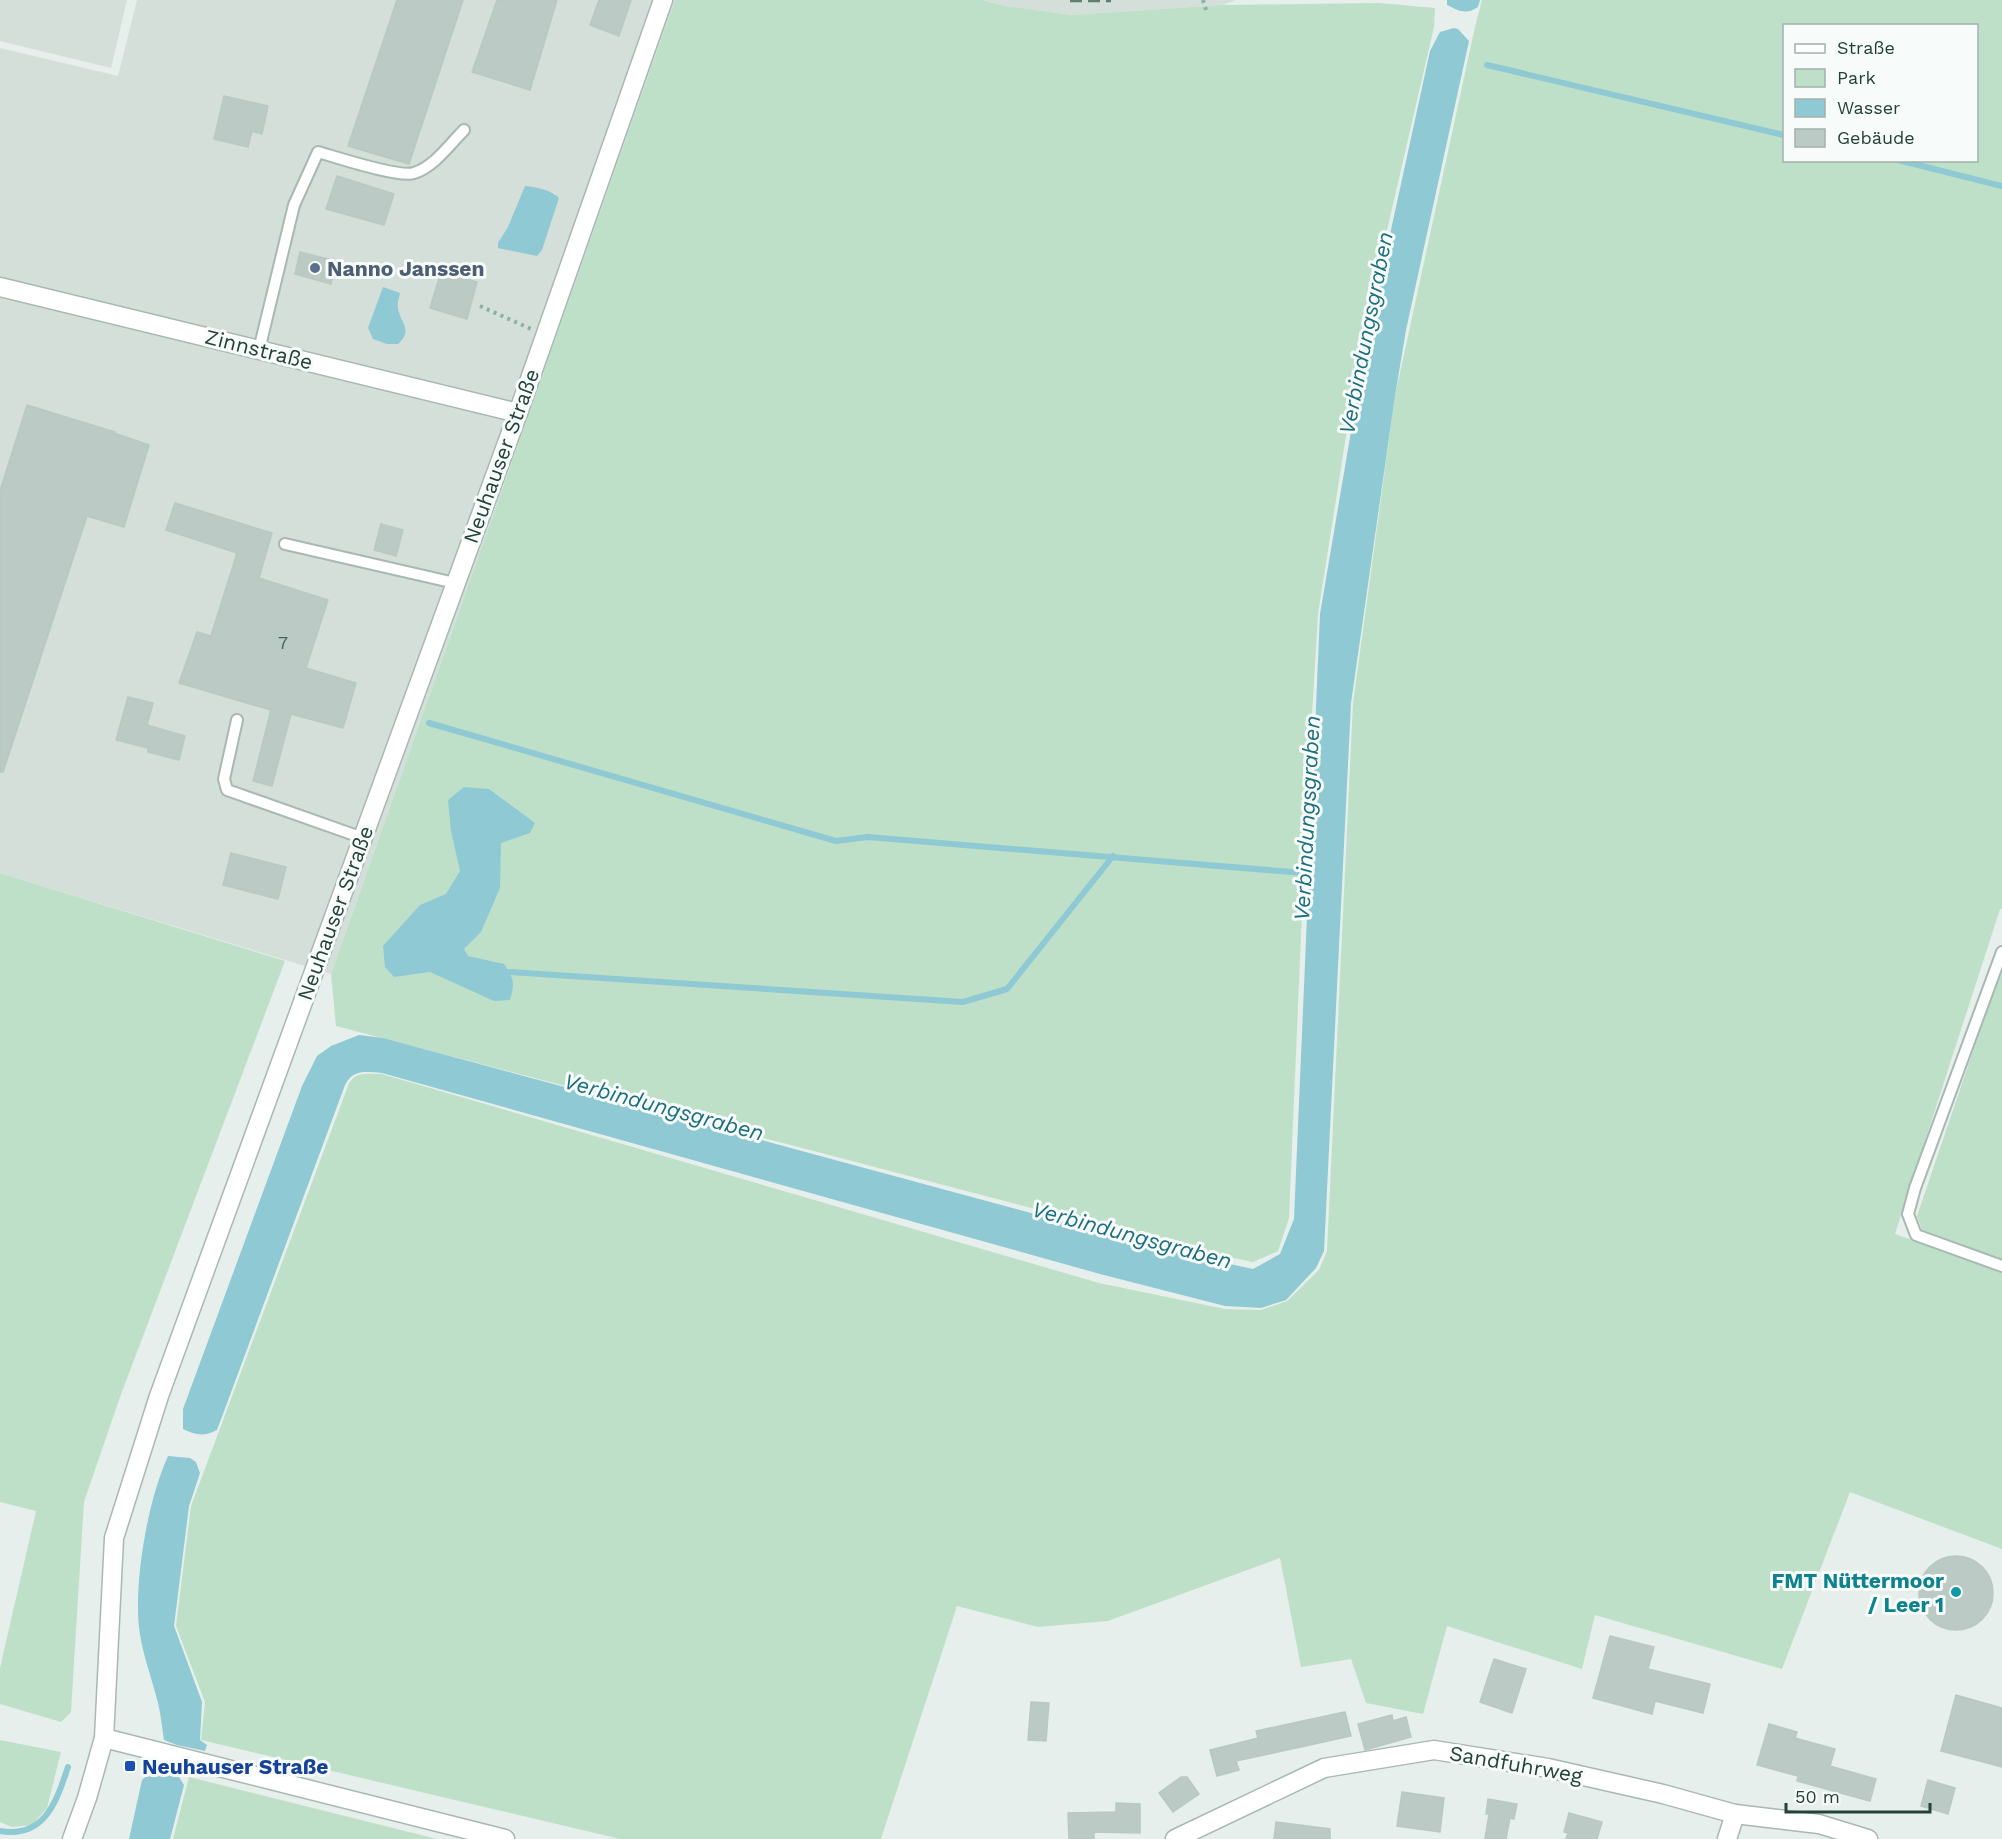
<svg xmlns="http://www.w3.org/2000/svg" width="2002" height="1839" viewBox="0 0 2002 1839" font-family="'Work Sans',sans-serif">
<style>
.built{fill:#d4dfda}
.green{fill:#bfe0c8;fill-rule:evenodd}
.water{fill:#8ec9d4}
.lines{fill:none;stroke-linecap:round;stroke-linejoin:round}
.stream{stroke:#8ec9d4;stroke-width:6}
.building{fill:#bbcac4;stroke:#b8c9c2;stroke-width:1.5}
.lane-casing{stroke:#a8b8b2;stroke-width:14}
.street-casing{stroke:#a8b8b2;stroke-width:21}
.path{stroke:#86b3a5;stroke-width:4;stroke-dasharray:3 4.5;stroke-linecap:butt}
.lane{stroke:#fff;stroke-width:10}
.street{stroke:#fff;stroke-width:18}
.rail{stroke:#5f7d75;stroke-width:4.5;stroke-dasharray:12 6;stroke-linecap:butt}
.service-dot{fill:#5c6f8a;stroke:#f7fbf9;stroke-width:2}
.culture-dot{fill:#0f9aa8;stroke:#f7fbf9;stroke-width:2}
.transit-dot{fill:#1a4fb4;stroke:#f7fbf9;stroke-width:2}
.labels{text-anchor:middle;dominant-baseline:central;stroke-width:6;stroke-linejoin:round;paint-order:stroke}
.number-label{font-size:18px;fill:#4a645c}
.service-label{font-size:21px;font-weight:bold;fill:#4e5e75;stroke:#f7fbf9;text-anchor:start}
.street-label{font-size:21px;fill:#24423a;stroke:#f7fbf9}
.culture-label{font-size:21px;font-weight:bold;fill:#0d838f;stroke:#f7fbf9;text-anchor:end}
.transit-label{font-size:21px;font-weight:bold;fill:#164399;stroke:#f7fbf9;text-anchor:start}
.water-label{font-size:22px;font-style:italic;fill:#1c6f80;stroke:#f7fbf9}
</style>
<rect width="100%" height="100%" fill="#e6efeb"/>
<!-- built -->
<g class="built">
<polygon points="0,0 127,0 111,68 0,41"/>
<polygon points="137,0 675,0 331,974 0,873 0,48 118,76"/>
<polygon points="982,0 1236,0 1222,5 1072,15 1006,6"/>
</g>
<!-- green -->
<g class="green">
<polygon points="675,0 982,0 1006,6 1072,15 1222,5 1379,3 1435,8 1434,27 1360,347 1318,614 1306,818 1289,1218 1278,1251 1253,1262 1184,1248 336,1026 331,974"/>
<path d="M1482,0h520v909h-2l-105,325 107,38v277l-152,-57 -68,177 -187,-54 -13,54 -135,-43 -24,88 -57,-11 -15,-44 -50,8 -21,-109 -172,63 -70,6 -81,-21 -76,233h-261l-419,-99 4,-38 -29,-76 15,-120 157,-420c6,-15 19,-12 34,-12l717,209 126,26 36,1 26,-9 32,-31 8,-19 26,-548 42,-307 80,-369zM1784,26h192v134h-192z"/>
<polygon points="0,873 285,961 120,1397 84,1502 71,1712 61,1722 0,1704 0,1668 36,1511 0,1502"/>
<polygon points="2002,966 2002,1259 1922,1230 1917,1216"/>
<polygon points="0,1740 61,1752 47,1808 32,1825 12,1827 0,1822"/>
<polygon points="189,1777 437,1839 173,1839"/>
</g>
<!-- water -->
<g class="water">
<path d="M1447,0h33l-2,7c-12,8 -19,4 -31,-2z"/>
<path d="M1454,28l4,1 11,12 -63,289 -11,66 -44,307 -27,548 -8,17 -30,32 -25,8 -36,-2 -125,-32 -718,-201c-16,-1 -29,-4 -37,12l-128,345c-14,7 -21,5 -34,-1v-20l119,-323 15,-30 14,-10 28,-11 24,3 800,216 70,15 27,-15 14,-35 26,-605 45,-265 65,-298 10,-19z"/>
<path d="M525,186c12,1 26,4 34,12l-17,52 -5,6 -39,-8v-5l10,-16z"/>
<path d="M383,287l17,6c-1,5 -3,10 -2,15 2,15 16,22 0,36h-11l-14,-5 -5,-11z"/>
<path d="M464,787l25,2 46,34 -5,10 -29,10 -1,45 -19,44 -17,17 4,7 36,8c10,14 11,19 6,36l-16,1 -64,-29 -36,5 -9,-10 -2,-21 37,-41 26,-11 14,-23 -9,-40 -3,-31z"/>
<path d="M168,1456l22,2 6,4 4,11 -11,33 -15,120 28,76 -2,38 7,5 -2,6 -28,-6 -13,-5c-2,-12 -3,-25 -6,-37 -6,-25 -16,-49 -19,-76 -5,-48 9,-127 29,-171z"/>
<polygon points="156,1768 177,1774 184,1785 170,1839 129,1839 142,1780"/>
</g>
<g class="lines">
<!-- stream -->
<g class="stream">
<polyline points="1487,65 1784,135"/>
<polyline points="1898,160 2002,186"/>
<polyline points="429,723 836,841 868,837 1316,874"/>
<polyline points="510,972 963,1002 1007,989 1113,856"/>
<path d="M0,1831c46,8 57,-32 68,-64"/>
</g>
</g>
<!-- building -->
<g class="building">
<polygon points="397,0 463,0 409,164 348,146"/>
<polygon points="497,0 557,0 530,90 472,72"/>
<polygon points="599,0 631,0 619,36 590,25"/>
<polygon points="224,96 268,106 262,134 252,131 248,147 214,139"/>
<polygon points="337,176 394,194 384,225 326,209"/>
<polygon points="300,252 336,261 331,284 295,274"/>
<polygon points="441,272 477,282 467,319 430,308"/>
<polygon points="27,405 115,432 114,433 149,445 124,527 87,516 3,772 0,772 0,491"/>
<polygon points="175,503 272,533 259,578 328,600 306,668 356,683 343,728 291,714 272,786 253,781 271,710 179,683 197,632 211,636 237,553 166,530"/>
<polygon points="381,524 403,530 396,556 374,550"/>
<polygon points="128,697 153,703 147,725 185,736 179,760 148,752 148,748 116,740"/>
<polygon points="231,853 286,867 278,899 223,885"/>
<circle cx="1956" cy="1593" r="37"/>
<polygon points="1610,1636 1654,1647 1648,1669 1710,1684 1703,1713 1655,1701 1652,1714 1593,1698"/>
<polygon points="1494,1659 1526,1669 1512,1713 1480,1702"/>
<polygon points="1956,1695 2002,1708 2002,1767 1941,1751"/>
<polygon points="1031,1702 1049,1703 1046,1741 1028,1740"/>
<polygon points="1345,1712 1351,1736 1236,1761 1239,1770 1217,1776 1210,1750 1258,1738 1256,1731"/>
<polygon points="1392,1715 1393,1721 1406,1717 1411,1737 1365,1750 1358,1724"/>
<polygon points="1769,1724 1797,1732 1795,1738 1835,1749 1830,1766 1876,1779 1870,1801 1797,1781 1798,1776 1757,1765"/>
<polygon points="1181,1777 1187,1777 1199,1794 1173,1812 1159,1793"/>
<polygon points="1928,1780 1955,1788 1948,1814 1921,1806"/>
<polygon points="1402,1792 1444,1798 1440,1832 1397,1826"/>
<polygon points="1488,1799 1517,1804 1514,1819 1510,1818 1506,1839 1485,1839 1489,1814 1486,1814"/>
<polygon points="1116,1803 1140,1804 1140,1833 1094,1832 1094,1839 1069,1839 1068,1813 1116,1812"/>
<polygon points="1569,1813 1602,1822 1597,1839 1566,1839 1568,1833 1564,1832"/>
<polygon points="1276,1822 1330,1829 1330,1839 1274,1839"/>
</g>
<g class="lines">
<defs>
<g id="lane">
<path d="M259,350l35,-145 24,-53c18,5 81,26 96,21 20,-6 36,-29 50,-43"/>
<polyline points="285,544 455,583"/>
<polyline points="237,720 224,779 227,790 363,838"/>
<polyline points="2002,952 1915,1188 1908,1214 1916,1235 2002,1266"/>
</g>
<g id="street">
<polyline points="0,287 518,413"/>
<polyline points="104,1738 505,1839"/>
<polyline points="72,1839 87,1798 104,1738 114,1538 159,1396 518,413 663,0"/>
<polyline points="1175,1839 1324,1768 1434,1750 1548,1768 1663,1794 1735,1814 1819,1824 1868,1839"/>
<polyline points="1727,1839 1735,1814"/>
</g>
</defs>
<!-- lane casing -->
<use href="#lane" class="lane-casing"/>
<!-- street casing -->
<use href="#street" class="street-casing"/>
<!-- path -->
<g class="path">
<polyline points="1203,0 1206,10"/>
<polyline points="480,306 531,329"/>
</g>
<!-- lane -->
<use href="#lane" class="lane"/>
<!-- street -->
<use href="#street" class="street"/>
<!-- rail -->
<polyline class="rail" points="1070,0 1111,0"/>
</g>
<!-- markers -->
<circle class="service-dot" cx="315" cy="268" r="6"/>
<circle class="culture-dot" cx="1956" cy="1592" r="6"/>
<rect class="transit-dot" x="124" y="1760" width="12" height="12" rx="3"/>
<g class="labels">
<!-- number labels -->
<g class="number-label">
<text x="283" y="642">7</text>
</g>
<!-- service labels -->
<g class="service-label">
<text x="327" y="268">Nanno Janssen</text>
</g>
<!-- street labels -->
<g class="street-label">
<text transform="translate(259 349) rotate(14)">Zinnstraße</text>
<text transform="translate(501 456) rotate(-70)">Neuhauser Straße</text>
<text transform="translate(335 913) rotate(-70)">Neuhauser Straße</text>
<text transform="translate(1516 1764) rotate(10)">Sandfuhrweg</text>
</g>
<!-- culture labels -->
<g class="culture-label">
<text x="1944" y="1580">FMT Nüttermoor<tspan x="1944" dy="24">/ Leer 1</tspan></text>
</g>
<!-- transit labels -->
<g class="transit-label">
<text x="142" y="1766">Neuhauser Straße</text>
</g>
<!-- water labels -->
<g class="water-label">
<text transform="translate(1366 333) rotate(-79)">Verbindungsgraben</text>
<text transform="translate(1307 818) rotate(-87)">Verbindungsgraben</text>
<text transform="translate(664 1107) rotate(15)">Verbindungsgraben</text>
<text transform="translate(1132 1235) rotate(15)">Verbindungsgraben</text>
</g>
</g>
<!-- legend -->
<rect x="1783" y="24" width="195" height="138" fill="#f7fbf9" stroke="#a3b1ad" stroke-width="1.5"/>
<rect x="1795" y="44" width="30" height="9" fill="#ffffff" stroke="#a3b1ad" stroke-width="1.5"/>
<text x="1837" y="54" font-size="18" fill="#24423a">Straße</text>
<rect x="1795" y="69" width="30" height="18" fill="#bfe0c8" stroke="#a3b1ad" stroke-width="1.5"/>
<text x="1837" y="84" font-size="18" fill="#24423a">Park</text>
<rect x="1795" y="99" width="30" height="18" fill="#8ec9d4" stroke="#a3b1ad" stroke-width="1.5"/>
<text x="1837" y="114" font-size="18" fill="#24423a">Wasser</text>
<rect x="1795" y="129" width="30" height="18" fill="#bbcac4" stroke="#a3b1ad" stroke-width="1.5"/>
<text x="1837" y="144" font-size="18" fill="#24423a">Gebäude</text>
<!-- scale -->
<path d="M1786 1803v9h144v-9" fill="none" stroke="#24423a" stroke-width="3"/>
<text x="1795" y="1803" font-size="18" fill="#24423a" stroke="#f7fbf9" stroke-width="4.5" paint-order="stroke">50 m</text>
</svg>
